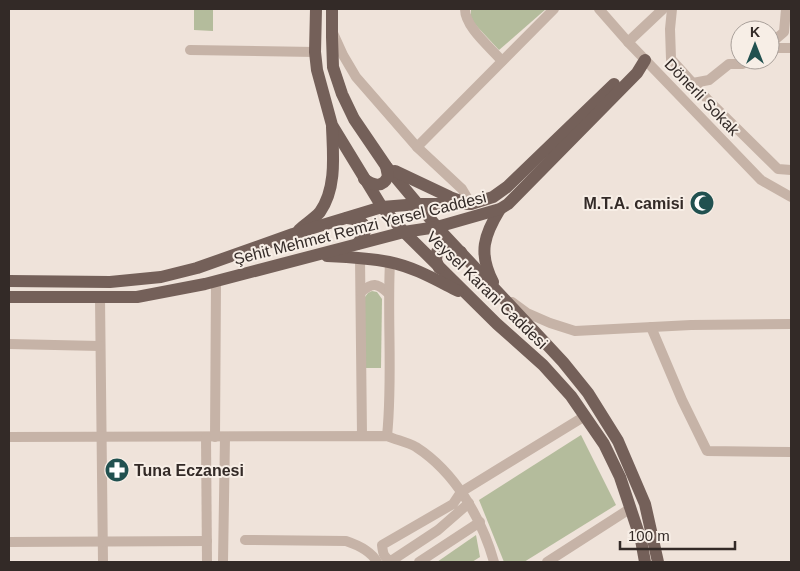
<svg xmlns="http://www.w3.org/2000/svg" width="800" height="571" viewBox="0 0 800 571" font-family="Helvetica,sans-serif">
<style>
.green{fill:#b4bc9c}
.lines{fill:none;stroke-linecap:round;stroke-linejoin:round}
.minor{stroke:#c6b3a7;stroke-width:10}
.major{stroke:#746059;stroke-width:12}
.labels{text-anchor:middle;dominant-baseline:central;stroke-width:4;stroke-linejoin:round;paint-order:stroke}
.street-label{font-size:16px;fill:#332a27;stroke:#f7eee6}
.poi-label{font-size:16px;font-weight:bold;fill:#332a27;stroke:#f7eee6;text-anchor:end}
</style>
<rect width="100%" height="100%" fill="#efe3da"/>
<!-- green -->
<g class="green">
<polygon points="194,9 213,9 213,31 194,30"/>
<polygon points="471,9 546,9 499,50 471,20"/>
<polygon points="372,291 377,292 382,299 381,368 365,368 365,297 368,293"/>
<polygon points="581,435 616,505 524,562 504,562 479,500"/>
<polygon points="476,535 480,557 472,562 437,562"/>
</g>
<g class="lines">
<!-- minor -->
<g class="minor">
<path d="M465,9c0,18 25,38 37,52"/>
<polyline points="599,9 628,42 761,180 791,197"/>
<polyline points="672,9 670,29 671,59 709,101 778,169 791,170"/>
<polyline points="333,33 343,55 356,77 417,147 462,189 471,204"/>
<polyline points="628,42 663,9"/>
<polyline points="770,44 784,32 786,9"/>
<polyline points="770,48 791,48"/>
<polyline points="190,50 315,52"/>
<polyline points="693,83 709,80 729,64 742,64 752,60"/>
<polyline points="417,147 554,9"/>
<polyline points="360,258 362,435"/>
<path d="M361,292c12,-10 16,-9 27,1"/>
<polyline points="100,298 103,562"/>
<polyline points="512,302 527,313 550,323 575,331 691,325 791,324"/>
<polyline points="651,327 682,400 707,451 791,452"/>
<polyline points="9,344 100,346"/>
<path d="M387,436c6,-57 0,-116 3,-174"/>
<path d="M9,437l378,-1c9,4 20,6 29,11 39,25 66,72 78,115"/>
<polyline points="206,437 207,562"/>
<polyline points="215,437 216,282"/>
<path d="M469,503l-31,27 -47,31c-8,-4 -8,-8 -9,-16l71,-41 8,-12 124,-76"/>
<path d="M245,540l101,1c12,4 25,10 31,21"/>
<polyline points="9,542 207,541"/>
<polyline points="223,562 225,437"/>
<polyline points="419,562 480,522"/>
<polyline points="547,562 631,508"/>
</g>
<!-- major -->
<g class="major">
<polyline points="316,9 315,52 317,70 332,125 382,207 404,232 497,324 543,365 571,396 604,444 620,477 641,540 645,562"/>
<polyline points="332,9 332,37 333,67 342,94 354,119 386,166 437,227 563,362 588,393 618,441 645,504 658,562"/>
<polyline points="395,171 450,197 458,200"/>
<path d="M364,179c10,7 19,9 24,-3l-2,-10"/>
<path d="M347,218c19,2 24,11 10,26"/>
<path d="M299,230c6,-6 15,-11 21,-18 17,-24 13,-58 12,-85"/>
<path d="M327,256c21,1 42,2 62,6 25,5 47,18 69,29"/>
<polyline points="439,268 436,260 437,252 444,247 461,252"/>
<polyline points="9,281 110,282 161,277 197,268 293,234 382,207 419,204 471,204 493,197 507,187 614,84"/>
<path d="M493,282c-15,-29 -9,-47 7,-73"/>
<polyline points="9,297 137,297 205,284 404,232 437,227 500,209 508,204 637,73 645,60"/>
</g>
</g>
<!-- icons -->
<defs>
<symbol id="mosque-disc" viewBox="-11 -11 22 22"><circle r="9.5" fill="#215150" stroke="#f7eee6"/><path d="M3.5-4.9A6 6 0 1 0 3.5 4.9A5 5 0 1 1 3.5-4.9Z" fill="#fff"/></symbol>
<symbol id="pharmacy-disc" viewBox="-11 -11 22 22"><circle r="9.5" fill="#215150" stroke="#f7eee6"/><path d="M-2-6h4v4h4v4h-4v4h-4v-4h-4v-4h4Z" fill="#fff"/></symbol>
</defs>
<g fill-rule="evenodd">
<use href="#mosque-disc" x="688" y="189" width="28" height="28"/>
<use href="#pharmacy-disc" x="103" y="456" width="28" height="28"/>
</g>
<g class="labels">
<!-- street labels -->
<g class="street-label">
<text transform="translate(702 97) rotate(46)">Dönerli Sokak</text>
<text transform="translate(360 228) rotate(-14)">Şehit Mehmet Remzi Yersel Caddesi</text>
<text transform="translate(487 290) rotate(44)">Veysel Karani Caddesi</text>
</g>
<!-- poi labels -->
<g class="poi-label">
<text x="684" y="203">M.T.A. camisi</text>
<text x="134" y="470" text-anchor="start">Tuna Eczanesi</text>
</g>
</g>
<!-- border -->
<rect width="800" height="571" fill="none" stroke="#332a27" stroke-width="20"/>
<!-- north arrow -->
<g transform="translate(755 45)"><circle r="24" fill="#f7eee6" stroke="#a9a09a"/>
<path d="M0-4L9 19L0 12L-9 19Z" fill="#215150"/>
<text y="-8" font-size="14" font-weight="bold" text-anchor="middle" fill="#332a27">K</text>
</g>
<!-- scale -->
<path d="M620 541v8h115v-8" fill="none" stroke="#332a27" stroke-width="2.5"/>
<text x="628" y="541" font-size="15" fill="#332a27" stroke="#f7eee6" stroke-width="4" paint-order="stroke">100 m</text>
</svg>
